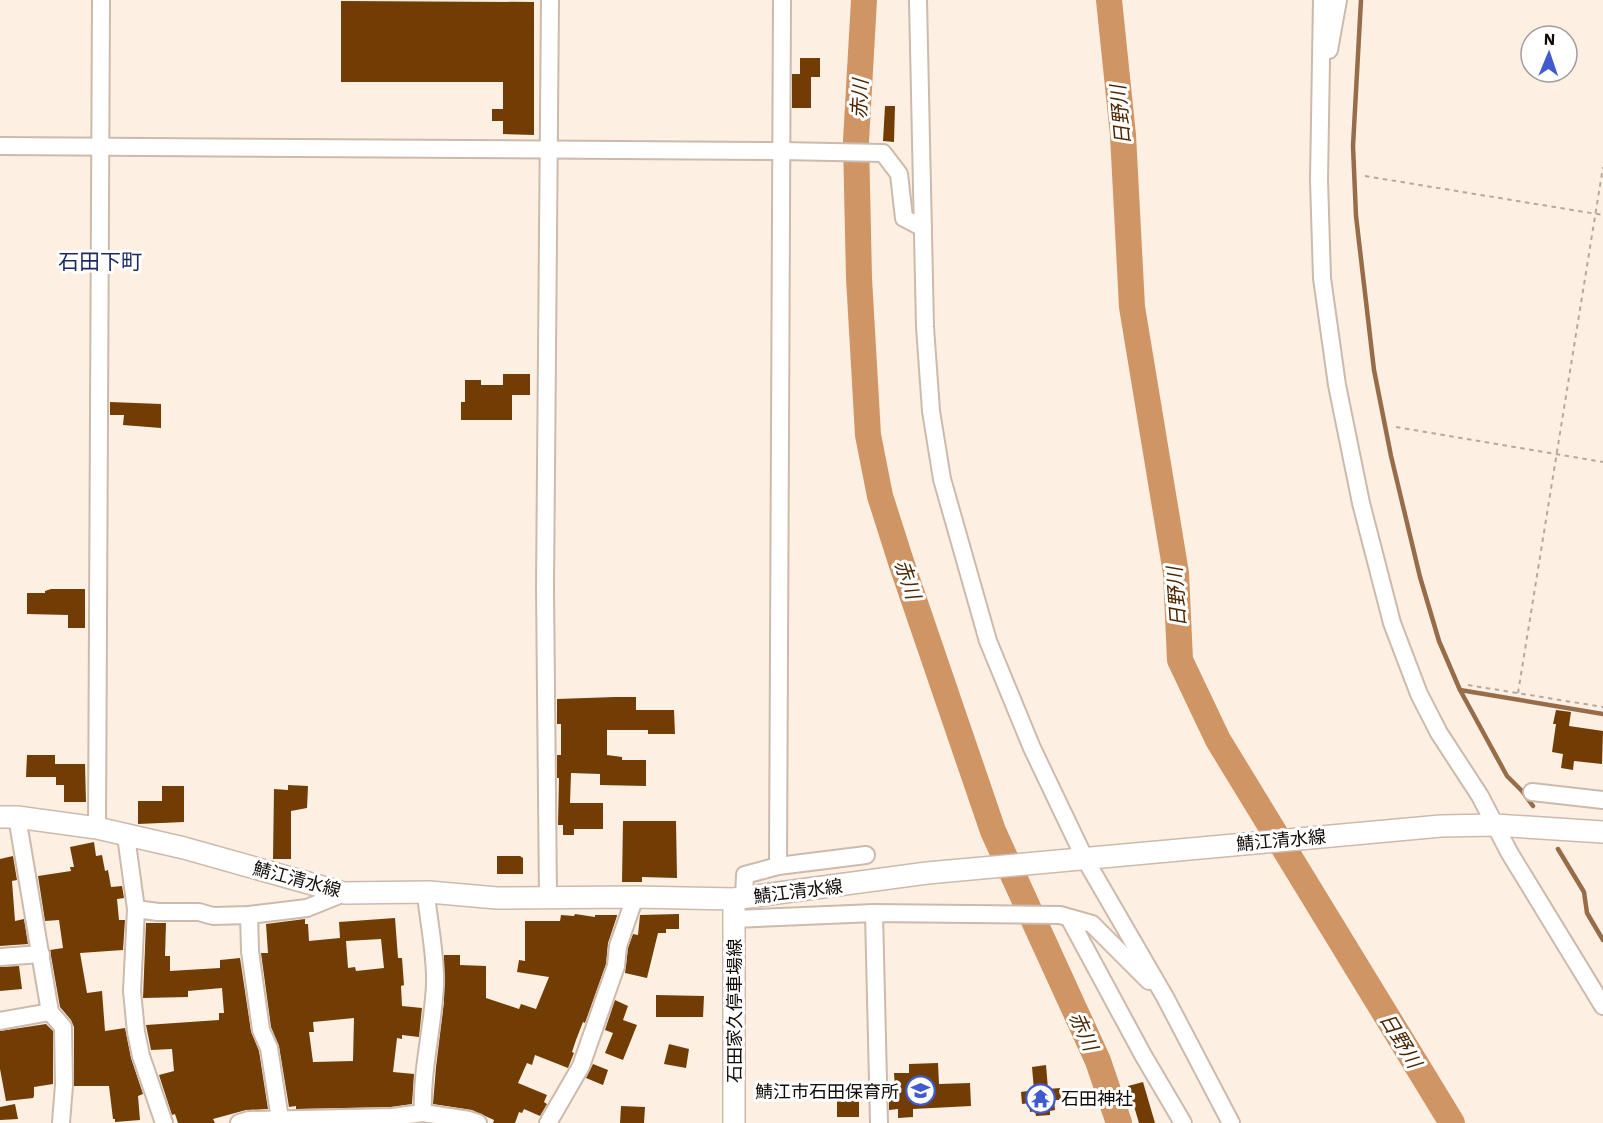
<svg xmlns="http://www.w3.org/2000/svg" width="1603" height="1123" viewBox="0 0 1603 1123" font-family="'IBM Plex Sans','Noto Sans JP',sans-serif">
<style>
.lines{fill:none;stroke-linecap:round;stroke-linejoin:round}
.stream{stroke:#976c49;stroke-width:4.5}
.river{stroke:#d09565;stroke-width:26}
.building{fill:#713d04;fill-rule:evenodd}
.minor-casing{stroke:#ccbaac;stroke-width:20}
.major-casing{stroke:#ccbaac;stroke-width:24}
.path{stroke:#b5a99f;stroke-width:2;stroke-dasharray:4.5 4.5;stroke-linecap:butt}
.minor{stroke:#fff;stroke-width:16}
.major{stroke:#fff;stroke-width:21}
.labels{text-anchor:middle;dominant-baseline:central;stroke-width:6;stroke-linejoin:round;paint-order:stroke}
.street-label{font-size:18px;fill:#110b07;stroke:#fff}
.poi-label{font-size:18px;fill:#110b07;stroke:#fff;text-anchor:end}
.water-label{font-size:20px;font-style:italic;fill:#4d2600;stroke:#fff}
.quarter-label{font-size:21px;fill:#1b285f;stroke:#fff}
</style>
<rect width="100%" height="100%" fill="#feefe3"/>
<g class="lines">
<!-- stream -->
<g class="stream">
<polyline points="1361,0 1353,146 1356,216 1374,370 1391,456 1420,577 1439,641 1460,690 1507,776 1522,791 1533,806"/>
<polyline points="1460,690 1603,714"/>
<polyline points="1558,849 1584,892 1587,913 1603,940"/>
</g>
<!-- river -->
<g class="river">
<polyline points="864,0 856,141 859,278 868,435 880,496 902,565 993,831 1098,1061 1119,1123"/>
<polyline points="1109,0 1123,135 1132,307 1176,573 1180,660 1218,740 1452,1123"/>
</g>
</g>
<!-- building -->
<g class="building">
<polygon points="341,1 534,2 534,135 503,134 503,121 492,121 492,109 503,109 503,82 341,82"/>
<polygon points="800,58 820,58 820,77 811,77 811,108 792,108 792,74 800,74"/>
<polygon points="885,106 895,106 894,142 883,141"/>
<polygon points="503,374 530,374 530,395 512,395 512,420 461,420 461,402 465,402 465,380 481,380 481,385 503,385"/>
<polygon points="110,402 161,404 161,428 123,425 124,415 110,415"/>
<polygon points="51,589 85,589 85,628 68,628 68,615 27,614 27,593 45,593 45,591"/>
<polygon points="615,697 636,697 636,710 674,710 675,734 648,734 648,730 607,730 607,755 622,757 622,760 646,760 646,786 600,785 600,774 571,773 570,803 603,803 603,829 574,829 574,835 563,835 563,825 558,825 559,778 557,778 557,755 561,755 561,724 557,724 557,699"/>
<polygon points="1556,710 1571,712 1569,726 1603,731 1602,764 1574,761 1573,770 1561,768 1563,754 1552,752 1556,724 1553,724"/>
<polygon points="27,755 55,755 55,764 85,764 86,802 64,802 64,785 56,785 56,777 26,777"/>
<polygon points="288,785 308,786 307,808 291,811 291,859 273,859 274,789 288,790"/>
<polygon points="162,786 184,786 184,822 138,824 138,801 162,801"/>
<polygon points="623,821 676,821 677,878 642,877 642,882 622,882"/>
<polygon points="94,842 96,856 102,855 105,871 108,870 111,887 122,886 124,898 117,899 119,920 125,920 123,950 80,953 87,993 102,991 105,1031 125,1028 131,1058 143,1094 138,1096 140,1120 115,1122 115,1119 113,1119 109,1086 74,1086 74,1027 71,1020 60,1007 50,950 63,948 59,920 45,921 38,876 71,871 70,867 74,867 70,847"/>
<polygon points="13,856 17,880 12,881 15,921 24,919 28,944 0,946 0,859"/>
<polygon points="497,856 520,856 523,858 523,874 497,874"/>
<polygon points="575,914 595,917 595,915 617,915 617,916 608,943 606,964 585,1023 583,1022 576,1040 572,1052 574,1053 568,1068 535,1055 532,1065 527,1063 518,1083 547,1095 544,1102 547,1104 540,1116 524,1109 522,1113 519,1112 515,1123 493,1123 494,1120 472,1110 433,1104 436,1067 444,1002 444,955 460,955 460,965 486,966 486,998 519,1009 521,1004 536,1009 549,977 517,972 519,960 525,961 525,921 560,921 561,915 574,916"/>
<polygon points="679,914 679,929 666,929 666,933 658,933 647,978 625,973 628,948 633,934 638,935 640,915"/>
<path d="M395,918l3,40h4l2,27 -3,1 1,20 20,2 -3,29 -17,-2v4l-5,-1 -4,34 21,2 -2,30 -21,3 -95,2v-3l-7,1 -10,-61 -8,-19 -10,-74h7l-2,-29 39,-5v5h3l1,17 31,-3 -1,-16zM381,939l3,29 -28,3 -1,-4 -7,1 -2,-27zM354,1018l-1,43 -40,1 -4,-30h5l-1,-10z"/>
<polygon points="146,923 166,923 165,956 170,956 170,971 220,968 220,960 240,958 251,1031 259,1051 268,1109 246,1110 213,1119 215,1123 178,1123 175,1114 172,1115 159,1075 174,1071 172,1049 151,1050 146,1025 219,1020 219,1013 224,1013 222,988 188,991 188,997 143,998"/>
<polygon points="19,966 22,989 0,991 0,967"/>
<polygon points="656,995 704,996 703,1017 656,1017"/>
<polygon points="615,1000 628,1006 623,1020 637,1025 623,1060 605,1053 613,1033 605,1030"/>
<polygon points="46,1024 53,1031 53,1084 34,1087 34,1096 33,1098 6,1101 0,1069 0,1031"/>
<polygon points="669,1044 689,1049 686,1068 664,1064"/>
<polygon points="938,1063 939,1084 970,1083 971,1106 913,1109 913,1117 898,1118 898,1109 889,1110 889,1087 895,1087 894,1073 909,1073 909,1064"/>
<polygon points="593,1064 608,1070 603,1085 586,1078"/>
<polygon points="1046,1065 1048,1089 1060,1088 1061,1100 1054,1100 1055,1110 1050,1111 1050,1115 1036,1116 1035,1111 1030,1112 1029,1103 1022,1104 1021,1092 1034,1090 1032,1067"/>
<polygon points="1143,1082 1155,1123 1139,1123 1128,1086"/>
<rect x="837" y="1095" width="22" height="22"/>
<polygon points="15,1104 18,1119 0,1120 0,1107"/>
<polygon points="621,1106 645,1107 644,1123 620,1123"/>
</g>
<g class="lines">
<defs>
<g id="minor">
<polyline points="918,0 925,327 931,411 942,479 988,641 1032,748 1085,859 1165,997 1231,1123"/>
<polyline points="1322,0 1319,180 1322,278 1337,385 1361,503 1392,623 1419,694 1439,733 1480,796 1509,852 1603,1006"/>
<polyline points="1329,50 1338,0"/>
<polyline points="0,146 781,151 883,153 899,174 904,218 923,228"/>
<polyline points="1532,792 1603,800"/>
<polyline points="17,817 50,1012 63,1027 64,1085 61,1123"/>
<polyline points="97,828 101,0"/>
<polyline points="126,836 136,909 132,991 136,1032 141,1056 164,1123"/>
<polyline points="778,866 782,0"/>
<polyline points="548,898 545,587 550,0"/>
<polyline points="744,898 745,875 778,866 866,855"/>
<polyline points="136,909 158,912 199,912 213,916 249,915 307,908 344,893"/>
<polyline points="874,913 879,1123"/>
<polyline points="249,915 250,951 261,1030 269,1048 280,1119"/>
<polyline points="1069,918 1143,1055 1183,1123"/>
<polyline points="734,919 874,913 1060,915 1092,924 1149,981"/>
<polyline points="0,957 41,954"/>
<polyline points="0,1021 50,1012"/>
<path d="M423,1113c-2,-42 10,-85 12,-128 1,-27 -5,-56 -8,-82l2,-11"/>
<polyline points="239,1123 249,1120 392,1117 423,1113 469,1120 478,1123"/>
<polyline points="548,1123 581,1066 616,966 618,946 635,897"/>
</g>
<g id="major">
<polyline points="0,817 17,817 97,828 184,848 344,893 429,892 497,898 635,897 734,899 927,873 1441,826 1495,825 1603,832"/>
<polyline points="734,1123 734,899"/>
</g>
</defs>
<!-- minor casing -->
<use href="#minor" class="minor-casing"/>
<!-- major casing -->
<use href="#major" class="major-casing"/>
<!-- path -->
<g class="path">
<polyline points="1365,176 1603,215"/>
<polyline points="1396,427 1603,462"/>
<polyline points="1468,685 1603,707"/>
<polyline points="1518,693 1603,167"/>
</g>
<!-- minor -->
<use href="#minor" class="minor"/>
<!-- major -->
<use href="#major" class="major"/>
</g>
<!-- icons -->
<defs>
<symbol id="school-ring" viewBox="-11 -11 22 22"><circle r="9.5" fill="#fff" stroke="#415bce" stroke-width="1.5"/><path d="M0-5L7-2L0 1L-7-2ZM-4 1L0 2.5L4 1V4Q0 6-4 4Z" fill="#415bce"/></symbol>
<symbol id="temple-ring" viewBox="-11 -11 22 22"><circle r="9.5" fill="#fff" stroke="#415bce" stroke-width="1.5"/><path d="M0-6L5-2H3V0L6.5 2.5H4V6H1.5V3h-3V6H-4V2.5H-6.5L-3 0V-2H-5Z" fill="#415bce"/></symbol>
</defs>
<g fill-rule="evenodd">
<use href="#school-ring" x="904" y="1074" width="33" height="33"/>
<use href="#temple-ring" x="1024" y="1082" width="33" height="33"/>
</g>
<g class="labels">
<!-- street labels -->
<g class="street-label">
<text transform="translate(1281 840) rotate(-5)">鯖江清水線</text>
<text transform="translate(297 879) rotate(15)">鯖江清水線</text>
<text transform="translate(798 891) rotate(-7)">鯖江清水線</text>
<text transform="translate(734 1011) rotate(-90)">石田家久停車場線</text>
</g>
<!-- poi labels -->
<g class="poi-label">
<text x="899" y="1091">鯖江市石田保育所</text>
<text x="1061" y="1098" text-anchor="start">石田神社</text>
</g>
<!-- water labels -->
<g class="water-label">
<text transform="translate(859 99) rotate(-87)">赤川</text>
<text transform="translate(1120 115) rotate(-95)">日野川</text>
<text transform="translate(908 579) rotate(71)">赤川</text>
<text transform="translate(1176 597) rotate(-94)">日野川</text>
<text transform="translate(1084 1031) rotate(66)">赤川</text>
<text transform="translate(1401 1040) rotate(59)">日野川</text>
</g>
<!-- quarter labels -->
<g class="quarter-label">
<text x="100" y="261">石田下町</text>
</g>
</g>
<!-- north arrow -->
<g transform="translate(1549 54) rotate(2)"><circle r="28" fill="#ffffff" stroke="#a09d9c" stroke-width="1.5"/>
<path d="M0-4.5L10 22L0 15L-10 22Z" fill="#415bce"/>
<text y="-9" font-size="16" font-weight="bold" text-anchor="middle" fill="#110b07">N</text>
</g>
</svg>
